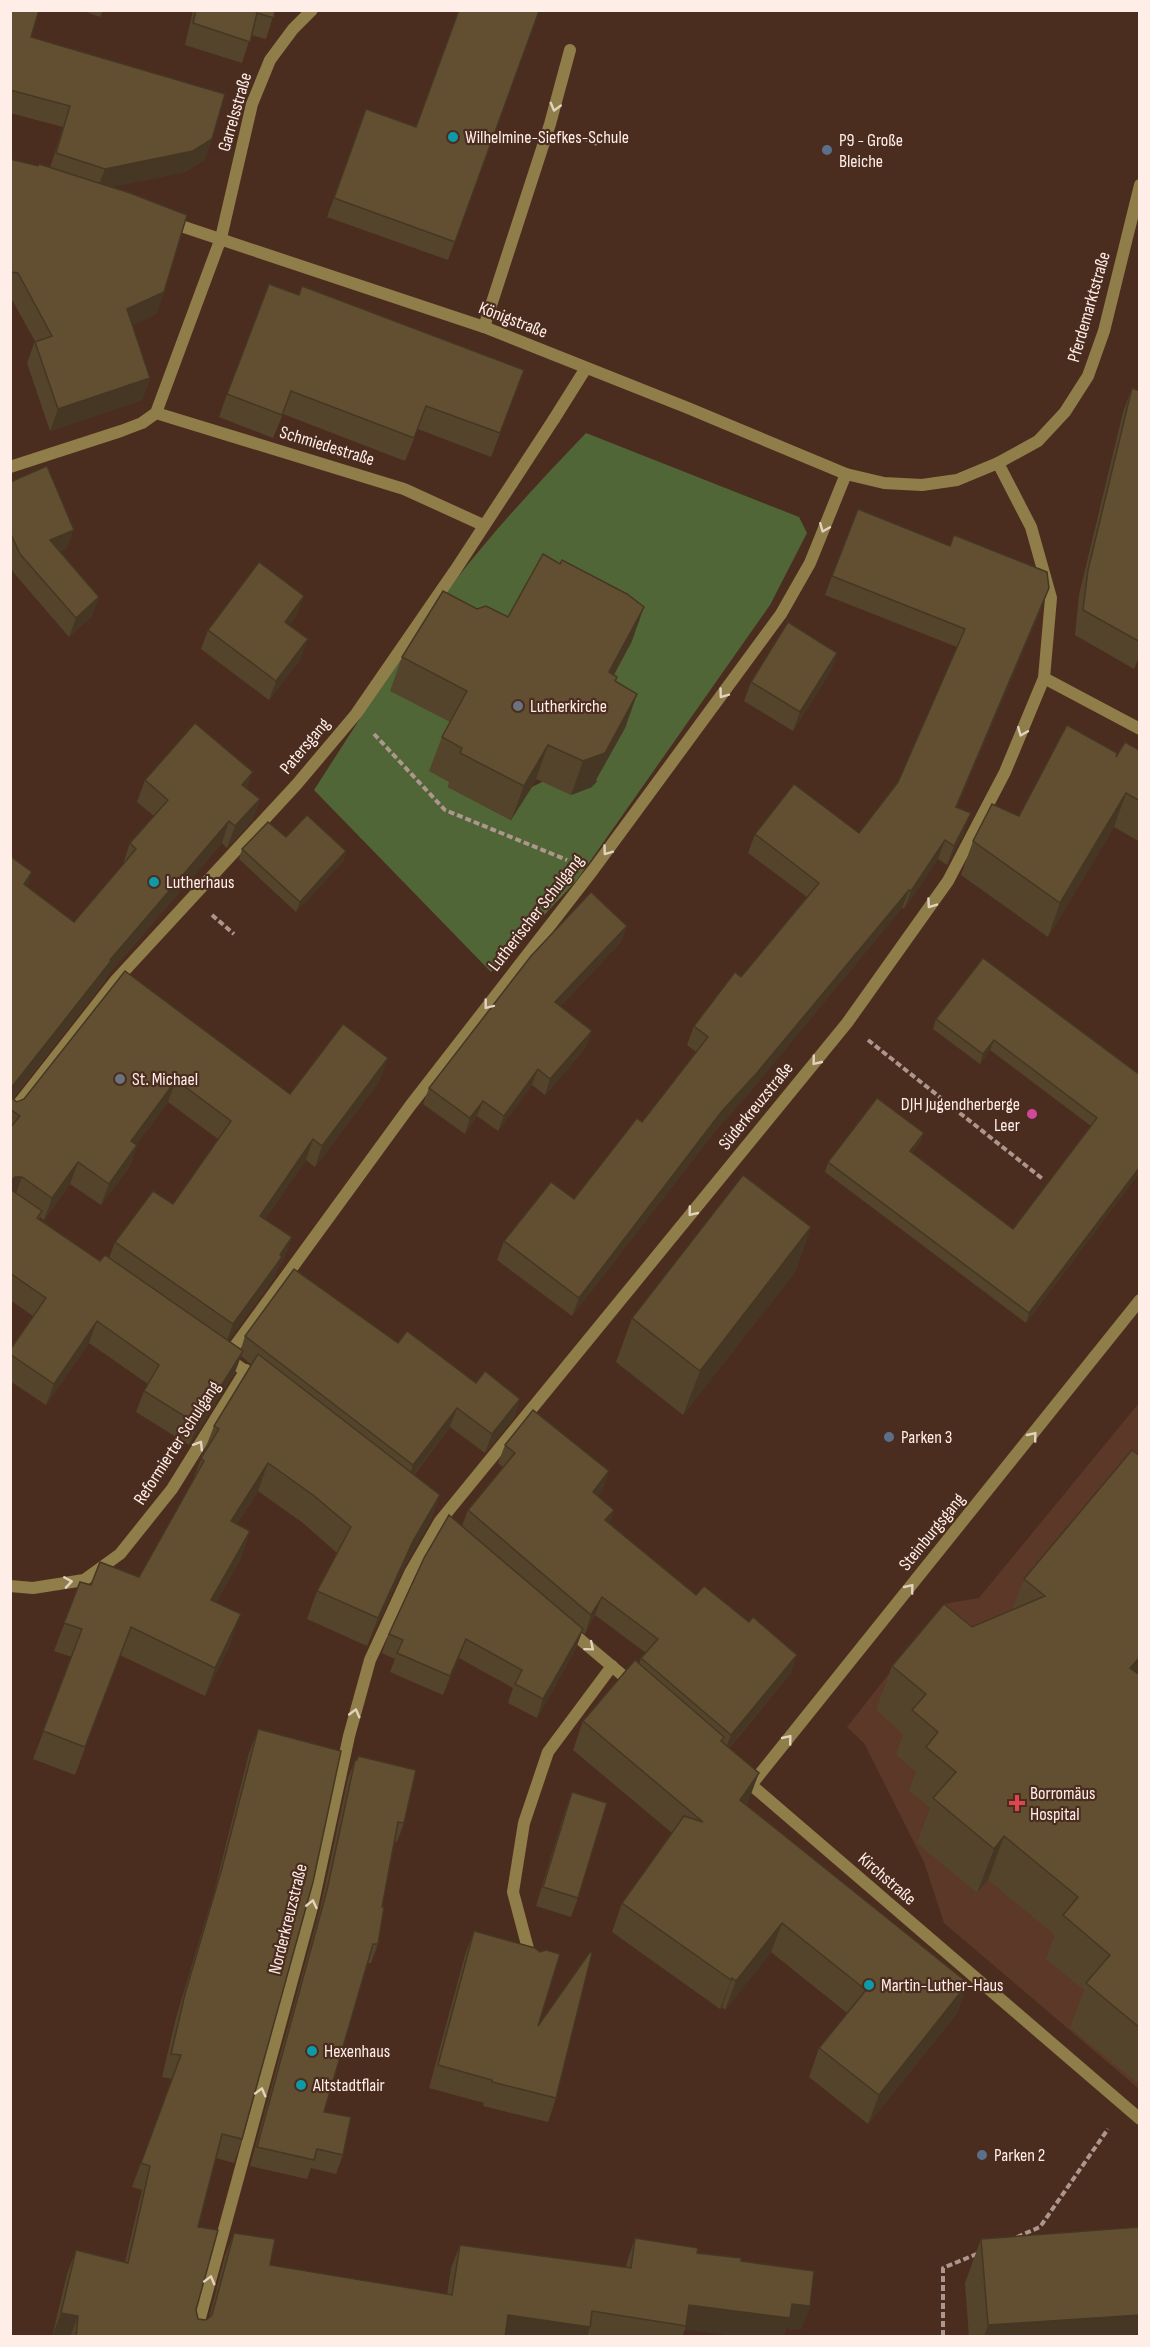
<svg xmlns="http://www.w3.org/2000/svg" width="1150" height="2347" viewBox="0 0 1150 2347" font-family="'Sofia Sans Condensed',sans-serif">
<style>
.built{fill:#5c3829}
.green{fill:#516637;fill-rule:evenodd}
.lines{fill:none;stroke-linecap:round;stroke-linejoin:round}
.path{stroke:#ad968d;stroke-width:4;stroke-dasharray:6 3;stroke-linecap:butt}
.lane{stroke:#8f7e49;stroke-width:12}
.street{stroke:#8f7e49;stroke-width:12}
.wall{fill:#54442b;fill-rule:evenodd}
.shaded-wall{fill:#453723}
.building{fill:#624f32;stroke:#453723;stroke-width:1.5}
.oneway{stroke:#e3d2c0}
.culture-dot{fill:#0f9aa8;stroke:#4b2d20;stroke-width:2}
.service-dot{fill:#5c6f8a;stroke:#4b2d20;stroke-width:2}
.worship-dot{fill:#6b7280;stroke:#4b2d20;stroke-width:2}
.hotel-dot{fill:#d1479c;stroke:#4b2d20;stroke-width:2}
.health-dot{fill:#e0444e;stroke:#4b2d20;stroke-width:2}
.labels{text-anchor:middle;dominant-baseline:central;stroke-width:4.5;stroke-linejoin:round;paint-order:stroke}
.street-label{font-size:18px;fill:#ffeee8;stroke:#4b2d20}
.poi-label{font-size:18px;fill:#ffeee8;stroke:#4b2d20;text-anchor:start}
</style>
<rect width="100%" height="100%" fill="#4b2d20"/>
<!-- built -->
<polygon class="built" points="1139,1403 1139,2089 944,1923 924,1862 864,1743 847,1727 944,1604 979,1598"/>
<!-- green -->
<path class="green" d="M586,433l213,84 8,16 -37,72 -193,275 -86,92 -177,-182c46,-71 90,-142 141,-209 40,-52 86,-101 131,-148zM457,723l139,57 1,1 -3,4 -34,-12 -28,14 -21,33 -63,-33 2,-5 -20,-11z"/>
<g class="lines">
<!-- path -->
<g class="path">
<polyline points="576,135 597,144"/>
<polyline points="374,734 445,810 567,860"/>
<polyline points="212,915 234,934"/>
<polyline points="868,1040 1044,1180"/>
<polyline points="1017,2237 1040,2227 1108,2129"/>
<polyline points="943,2336 943,2268 979,2253"/>
</g>
<!-- lane -->
<g class="lane">
<polyline points="484,327 550,124 570,50"/>
<polyline points="554,419 586,368"/>
<polyline points="227,1357 410,1106 593,870 781,614 810,563 846,474"/>
</g>
<!-- street -->
<g class="street">
<polyline points="169,222 484,327 688,408 846,474 884,483 922,485 957,480 998,463 1038,441 1065,412 1088,376 1104,331 1140,185"/>
<polyline points="156,413 404,489 483,525"/>
<polyline points="10,467 121,431 142,423 156,413 221,238 252,104 270,60 293,29 312,10"/>
<polyline points="1044,678 1140,729"/>
<polyline points="10,1115 116,980 297,784 356,714 456,569 554,419"/>
<polyline points="221,1354 261,1382"/>
<polyline points="10,1586 33,1588 84,1580 120,1554 172,1489 246,1370"/>
<polyline points="569,1630 633,1684"/>
<polyline points="742,1777 1140,2119"/>
<polyline points="751,1785 1140,1300"/>
<polyline points="531,1960 513,1892 524,1823 548,1752 612,1666"/>
<polyline points="195,2336 312,1907 349,1736 370,1660 410,1573 440,1521 847,1023 948,881 1005,772 1044,678 1051,598 1031,527 998,463"/>
</g>
</g>
<!-- wall -->
<g class="wall">
<polygon points="10,10 31,37 212,139 204,160 185,172 110,187 164,292 156,314 132,325 150,378 142,400 50,431 27,363 35,341 10,296 10,159 38,166 50,168 63,127 10,113"/>
<polygon points="81,10 103,10 100,17"/>
<polygon points="193,10 275,10 266,39 251,35 242,63 185,45"/>
<polygon points="539,11 448,260 327,217 366,109 416,127"/>
<polygon points="299,295 524,370 491,457 418,429 405,461 283,414 273,438 219,417 227,394"/>
<polygon points="1132,388 1140,391 1140,655 1134,669 1075,635 1079,595 1123,412"/>
<polygon points="10,482 67,548 59,552 92,616 69,637 14,573 10,566"/>
<polygon points="560,564 632,641 614,675 617,677 616,682 637,694 625,728 592,787 571,795 536,779 511,820 448,787 449,782 429,771 442,737 450,722 390,691 402,657 477,609 508,617"/>
<polygon points="832,576 1042,607 957,807 964,832 947,865 938,859 904,909 902,908 749,1093 716,1130 572,1316 497,1260 504,1241 574,1199 642,1122 696,1052 687,1045 694,1026 741,977 807,897 748,853 755,834 859,833 898,782 957,647 825,595"/>
<polygon points="297,615 289,625 301,658 269,700 201,649 208,630"/>
<polygon points="837,653 830,672 793,731 744,701 751,682"/>
<polygon points="1140,749 1140,842 1114,827 1048,937 961,875 973,841 1019,816 1116,757"/>
<path d="M145,780l102,9 13,10 -8,22 -25,27 -5,-5 -116,134 -2,5 -91,116 4,4 7,-3 101,-128 165,123 90,-14 -65,87 -9,-7 -41,59 27,18 -8,22 -7,10 -3,9 -46,63 13,8 4,-13 153,7 78,40 44,16 -6,19 -29,35 -35,-26 -36,48 26,20 -11,28 -26,46 -36,77 -60,-27 10,-28 20,-38 -34,-30 -45,-32 -21,33 13,7 -10,29 -24,42 15,40 -26,54 -85,-41 -45,120 -42,-16 39,-102 -18,-6 26,-69 11,3 48,-8 52,-92 23,-59 38,-61 -11,-9 -6,16 -46,73 -53,-33 8,-21 4,-7 -59,-41 -43,62 -36,-24v-31l23,-34 -23,-16v-444l17,30 47,36 49,-58 7,-21 24,-27 -17,-14zM168,1102l50,37 -45,65 -58,38 -6,16 -9,3 -61,-42 1,-2 4,3 26,-36 31,21 29,-39 7,-22z"/>
<polygon points="286,837 346,851 343,861 296,912 239,859 242,849"/>
<polygon points="627,926 621,942 560,1006 586,1047 545,1095 532,1085 498,1131 477,1116 465,1134 423,1104 429,1088"/>
<polygon points="936,1019 1140,1075 1140,1172 1026,1323 825,1172 828,1162 924,1133 920,1142 912,1153 1013,1229 1091,1126 990,1050 980,1064 933,1029"/>
<polygon points="811,1227 795,1272 683,1415 616,1362 632,1318"/>
<polygon points="505,1445 603,1490 597,1496 614,1510 609,1524 791,1673 729,1748 748,1802 746,1805 958,2012 868,2124 809,2077 819,2048 847,2013 771,1952 725,2010 722,2007 720,2009 612,1932 622,1903 672,1833 573,1750 583,1721 639,1664 641,1658 646,1653 595,1615 585,1634 582,1632 576,1648 537,1718 508,1703 513,1688 459,1658 443,1695 390,1672 395,1659 382,1653 389,1634 462,1526 468,1510 503,1467 498,1463"/>
<polygon points="1140,1456 1140,2085 1070,2028 1084,1990 1046,1959 1055,1935 988,1880 977,1893 917,1843 930,1808 909,1791 916,1772 896,1755 903,1734 876,1710 892,1666 972,1627 1012,1610 1024,1579"/>
<polygon points="258,1729 242,2139 234,2163 216,2158 198,2227 196,2310 198,2319 206,2320 209,2318 225,2256 234,2233 270,2265 447,2295 451,2268 460,2245 626,2267 627,2262 635,2238 697,2253 741,2261 810,2306 801,2329 786,2328 783,2337 743,2337 685,2329 682,2337 593,2337 587,2336 587,2337 52,2337 67,2274 76,2250 125,2262 142,2190 132,2187 172,2079 162,2077 176,2018 214,1892 249,1753"/>
<polygon points="355,1760 404,1823 397,1842 395,1841 382,1907 378,1944 371,1963 367,1963 324,2112 343,2155 336,2174 311,2168 307,2179 250,2166 320,1909 348,1778"/>
<polygon points="572,1792 578,1898 571,1917 536,1906 565,1811"/>
<polygon points="474,1931 538,2026 556,2098 548,2122 483,2106 484,2103 429,2088 465,1955"/>
<polygon points="981,2239 1140,2337 969,2337 965,2283"/>
</g>
<!-- shaded-wall -->
<g class="shaded-wall">
<polygon points="212,139 204,160 185,172 97,190 105,169"/>
<polygon points="164,292 156,314 119,331 127,309"/>
<polygon points="150,378 142,400 50,431 58,409"/>
<polygon points="74,530 67,548 43,559 50,540"/>
<polygon points="1049,588 1042,607 949,825 956,807"/>
<polygon points="304,596 297,615 278,641 285,622"/>
<polygon points="99,597 92,616 69,637 76,618"/>
<polygon points="644,607 632,641 597,706 609,672"/>
<polygon points="308,639 301,658 269,700 276,681"/>
<polygon points="837,653 830,672 793,731 800,712"/>
<polygon points="637,694 625,728 592,787 571,795 583,761"/>
<polygon points="548,745 536,779 511,820 524,786"/>
<polygon points="253,772 245,794 242,785"/>
<polygon points="1126,793 1114,827 1048,937 1060,903"/>
<polygon points="260,799 252,821 227,848 235,826"/>
<polygon points="971,813 964,832 947,865 954,846"/>
<polygon points="229,821 222,843 106,977 104,982 10,1101 11,1088 110,960"/>
<polygon points="945,840 938,859 904,909 911,891"/>
<polygon points="346,851 343,861 296,912 300,902"/>
<polygon points="32,872 25,894 24,884"/>
<polygon points="909,890 902,908 749,1093 716,1130 572,1316 579,1298 722,1111"/>
<polygon points="627,926 621,942 549,1017 555,1002"/>
<polygon points="592,1031 586,1047 545,1095 550,1079"/>
<polygon points="994,1040 990,1050 980,1064 983,1054"/>
<polygon points="388,1058 380,1080 315,1167 322,1146"/>
<polygon points="538,1069 532,1085 498,1131 504,1116"/>
<polygon points="176,1080 168,1102 124,1162 131,1141"/>
<polygon points="483,1101 477,1116 465,1134 470,1118"/>
<polygon points="924,1133 920,1142 906,1161 910,1151"/>
<polygon points="313,1139 306,1160 252,1237 260,1216"/>
<polygon points="137,1145 130,1166 101,1205 109,1184"/>
<polygon points="78,1162 70,1184 44,1220 52,1198"/>
<polygon points="1140,1167 1140,1172 1026,1323 1029,1313"/>
<polygon points="15,1177 22,1177 14,1199 10,1199 10,1181"/>
<polygon points="811,1227 795,1272 683,1415 700,1371"/>
<polygon points="292,1237 284,1259 277,1269 274,1278 225,1345 233,1324"/>
<polygon points="97,1321 89,1343 46,1405 54,1384"/>
<polygon points="243,1351 235,1372 189,1445 197,1424"/>
<polygon points="520,1399 514,1418 485,1453 492,1434"/>
<polygon points="457,1408 450,1427 406,1484 413,1465"/>
<polygon points="268,1463 258,1491 221,1549 231,1521"/>
<polygon points="609,1471 603,1490 586,1510 593,1492"/>
<polygon points="440,1495 429,1523 403,1569 367,1646 378,1618 413,1541"/>
<polygon points="614,1510 608,1528 605,1520"/>
<polygon points="250,1531 240,1560 201,1628 211,1600"/>
<polygon points="602,1597 595,1615 585,1634 591,1615"/>
<polygon points="241,1614 231,1642 205,1696 215,1668"/>
<polygon points="583,1629 576,1648 537,1718 543,1699"/>
<polygon points="466,1639 459,1658 443,1695 450,1676"/>
<polygon points="797,1655 791,1673 724,1753 731,1735"/>
<polygon points="1140,1657 1140,1682 1130,1668"/>
<polygon points="759,1773 748,1802 729,1830 740,1800"/>
<polygon points="1004,1836 988,1880 977,1893 994,1849"/>
<polygon points="782,1923 771,1952 725,2010 736,1981"/>
<polygon points="732,1978 722,2007 720,2009 731,1980"/>
<polygon points="968,1983 958,2012 868,2124 879,2095"/>
<polygon points="792,2304 810,2306 801,2329 786,2328 783,2337 743,2337 685,2329 689,2305"/>
<polygon points="61,2313 78,2316 70,2337 52,2337"/>
<polygon points="508,2315 590,2327 587,2337 500,2337"/>
<polygon points="1140,2315 1140,2337 984,2337 988,2325"/>
</g>
<!-- building -->
<g class="building">
<polygon points="10,10 39,10 31,37 225,94 212,139 193,151 105,169 56,153 70,106 10,90"/>
<polygon points="196,10 275,10 274,18 257,13 250,42 193,23"/>
<polygon points="459,10 537,10 539,11 455,242 334,198 366,109 416,127"/>
<polygon points="10,159 38,166 39,164 130,193 187,215 164,292 127,309 150,378 58,409 35,342 52,336 18,273 10,272"/>
<polygon points="269,284 299,295 302,286 524,370 500,433 426,406 414,438 291,391 282,415 227,394"/>
<polygon points="1132,388 1140,391 1140,642 1083,610 1088,570"/>
<polygon points="47,466 74,530 50,540 99,597 76,618 20,554 10,532 10,482"/>
<polygon points="858,509 950,546 954,535 1047,572 1049,588 956,807 971,813 954,846 945,840 911,891 909,890 756,1074 722,1111 579,1298 504,1241 551,1182 574,1199 637,1118 642,1122 708,1037 694,1026 735,972 741,977 819,883 755,834 794,784 859,833 898,782 965,629 832,576"/>
<polygon points="543,554 560,564 562,560 627,594 644,607 609,672 617,677 615,681 637,694 605,753 583,761 548,745 524,786 460,753 462,748 442,737 467,691 402,657 443,591 477,609 486,606 508,617"/>
<polygon points="259,562 304,596 285,622 308,639 276,681 208,630"/>
<polygon points="788,622 837,653 800,712 751,682"/>
<polygon points="195,723 253,772 242,785 260,799 235,826 229,821 110,960 111,961 11,1088 10,1097 10,856 32,872 24,884 74,922 136,849 130,843 168,800 145,780"/>
<polygon points="1067,725 1117,753 1116,757 1125,742 1139,750 1140,749 1140,801 1126,793 1060,903 973,841 992,804 1019,816"/>
<polygon points="307,815 346,851 300,902 242,849 268,822 286,837"/>
<polygon points="591,892 627,926 555,1002 592,1031 550,1079 538,1069 504,1116 483,1101 470,1118 429,1088 531,956"/>
<polygon points="983,958 1140,1075 1140,1167 1029,1313 828,1162 877,1098 924,1133 910,1151 1013,1229 1097,1118 994,1040 983,1054 936,1019"/>
<polygon points="125,971 290,1094 343,1024 388,1058 322,1146 313,1139 260,1216 292,1237 280,1255 282,1257 233,1324 115,1242 153,1191 173,1204 231,1121 176,1080 131,1141 137,1145 109,1184 78,1162 52,1198 22,1177 15,1177 10,1181 10,1128 20,1116 10,1109 10,1097 17,1102 24,1099"/>
<polygon points="743,1175 811,1227 700,1371 632,1318"/>
<polygon points="10,1186 13,1191 42,1211 37,1218 100,1261 105,1255 243,1351 197,1424 144,1391 159,1365 97,1321 54,1384 10,1354 10,1350 46,1298 10,1273"/>
<polygon points="294,1269 398,1343 407,1331 476,1383 485,1371 520,1399 492,1434 457,1408 413,1465 245,1336"/>
<polygon points="258,1354 440,1495 413,1541 378,1618 317,1591 351,1527 313,1495 268,1463 231,1521 250,1531 211,1600 241,1614 215,1668 131,1627 85,1747 43,1731 82,1629 64,1623 80,1582 91,1585 100,1562 139,1577 204,1461 201,1458 219,1429 214,1426"/>
<polygon points="533,1410 609,1471 593,1492 614,1510 605,1520 696,1595 704,1586 749,1622 753,1617 797,1655 731,1735 641,1658 658,1639 602,1597 591,1615 468,1510 515,1453 505,1445"/>
<polygon points="1132,1450 1140,1456 1140,1657 1130,1668 1140,1675 1140,2028 1086,1983 1110,1955 1063,1915 1078,1897 1004,1836 994,1849 933,1798 956,1772 926,1747 938,1732 912,1710 926,1694 892,1666 944,1604 972,1627 1045,1596 1024,1579"/>
<polygon points="449,1515 583,1629 543,1699 515,1684 522,1670 466,1639 450,1676 397,1653 403,1640 389,1634 424,1558"/>
<polygon points="635,1660 724,1737 721,1741 759,1773 740,1800 968,1983 879,2095 819,2048 866,1990 782,1923 736,1981 732,1978 731,1980 622,1903 684,1816 703,1822 583,1721"/>
<polygon points="258,1729 341,1751 313,1882 242,2139 222,2134 198,2227 218,2230 196,2310 198,2319 206,2320 212,2315 234,2233 275,2239 270,2265 452,2295 460,2245 631,2268 635,2238 698,2248 697,2253 741,2258 741,2261 814,2271 810,2306 792,2304 790,2318 689,2305 686,2326 592,2311 590,2327 508,2315 505,2337 76,2337 78,2316 61,2313 76,2250 128,2263 150,2166 141,2163 181,2055 171,2054 185,1994 222,1868"/>
<polygon points="358,1756 416,1770 404,1823 398,1822 382,1907 384,1907 378,1944 373,1944 324,2112 351,2117 343,2155 317,2149 314,2160 257,2147 327,1890 355,1760 357,1760"/>
<polygon points="572,1792 607,1803 578,1898 543,1887"/>
<polygon points="474,1931 535,1948 540,1952 546,1950 560,1954 538,2026 590,1952 592,1953 556,2098 492,2082 492,2080 438,2065"/>
<polygon points="1140,2227 1140,2315 988,2325 981,2239"/>
</g>
<!-- one-way arrows -->
<defs><path id="oneway-chevron" d="M-2-3.5L2.5 0L-2 3.5" fill="none" stroke-width="1.6" stroke-linecap="round" stroke-linejoin="round" transform="scale(1.5)"/></defs>
<g class="oneway">
<use href="#oneway-chevron" transform="translate(555 107) rotate(105)"/>
<use href="#oneway-chevron" transform="translate(824 528) rotate(112)"/>
<use href="#oneway-chevron" transform="translate(723 694) rotate(126)"/>
<use href="#oneway-chevron" transform="translate(1022 732) rotate(112)"/>
<use href="#oneway-chevron" transform="translate(607 851) rotate(126)"/>
<use href="#oneway-chevron" transform="translate(931 904) rotate(125)"/>
<use href="#oneway-chevron" transform="translate(488 1005) rotate(128)"/>
<use href="#oneway-chevron" transform="translate(816 1061) rotate(129)"/>
<use href="#oneway-chevron" transform="translate(692 1212) rotate(129)"/>
<use href="#oneway-chevron" transform="translate(1033 1436) rotate(-51)"/>
<use href="#oneway-chevron" transform="translate(199 1445) rotate(-58)"/>
<use href="#oneway-chevron" transform="translate(68 1582) rotate(-9)"/>
<use href="#oneway-chevron" transform="translate(910 1588) rotate(-51)"/>
<use href="#oneway-chevron" transform="translate(590 1647) rotate(40)"/>
<use href="#oneway-chevron" transform="translate(355 1713) rotate(-75)"/>
<use href="#oneway-chevron" transform="translate(788 1739) rotate(-51)"/>
<use href="#oneway-chevron" transform="translate(312 1904) rotate(-77)"/>
<use href="#oneway-chevron" transform="translate(261 2092) rotate(-75)"/>
<use href="#oneway-chevron" transform="translate(210 2280) rotate(-75)"/>
</g>
<!-- markers -->
<g class="culture-dot">
<circle cx="453" cy="137" r="6"/>
<circle cx="154" cy="882" r="6"/>
<circle cx="869" cy="1985" r="6"/>
<circle cx="312" cy="2051" r="6"/>
<circle cx="301" cy="2085" r="6"/>
</g>
<g class="service-dot">
<circle cx="827" cy="150" r="6"/>
<circle cx="889" cy="1437" r="6"/>
<circle cx="982" cy="2155" r="6"/>
</g>
<g class="worship-dot">
<circle cx="518" cy="706" r="6"/>
<circle cx="120" cy="1079" r="6"/>
</g>
<circle class="hotel-dot" cx="1032" cy="1114" r="6"/>
<path class="health-dot" d="M1014 1794h6v6h6v6h-6v6h-6v-6h-6v-6h6z"/>
<g class="labels">
<!-- street labels -->
<g class="street-label">
<text transform="translate(235 112) rotate(-74)">Garrelsstraße</text>
<text transform="translate(1089 307) rotate(-74)">Pferdemarktstraße</text>
<text transform="translate(513 320) rotate(21)">Königstraße</text>
<text transform="translate(327 446) rotate(17)">Schmiedestraße</text>
<text transform="translate(305 746) rotate(-50)">Patersgang</text>
<text transform="translate(536 913) rotate(-52)">Lutherischer Schulgang</text>
<text transform="translate(756 1106) rotate(-51)">Süderkreuzstraße</text>
<text transform="translate(177 1443) rotate(-57)">Reformierter Schulgang</text>
<text transform="translate(932 1532) rotate(-51)">Steinburgsgang</text>
<text transform="translate(887 1879) rotate(41)">Kirchstraße</text>
<text transform="translate(288 1919) rotate(-76)">Norderkreuzstraße</text>
</g>
<!-- poi labels -->
<g class="poi-label">
<text x="465" y="137">Wilhelmine-Siefkes-Schule</text>
<text x="839" y="140">P9 - Große<tspan x="839" dy="21">Bleiche</tspan></text>
<text x="530" y="706">Lutherkirche</text>
<text x="166" y="882">Lutherhaus</text>
<text x="132" y="1079">St. Michael</text>
<text x="1020" y="1104" text-anchor="end">DJH Jugendherberge<tspan x="1020" dy="21">Leer</tspan></text>
<text x="901" y="1437">Parken 3</text>
<text x="1030" y="1793">Borromäus<tspan x="1030" dy="21">Hospital</tspan></text>
<text x="881" y="1985">Martin-Luther-Haus</text>
<text x="324" y="2051">Hexenhaus</text>
<text x="313" y="2085">Altstadtflair</text>
<text x="994" y="2155">Parken 2</text>
</g>
</g>
<!-- border -->
<rect width="1150" height="2347" fill="none" stroke="#ffeee8" stroke-width="24"/>
</svg>
